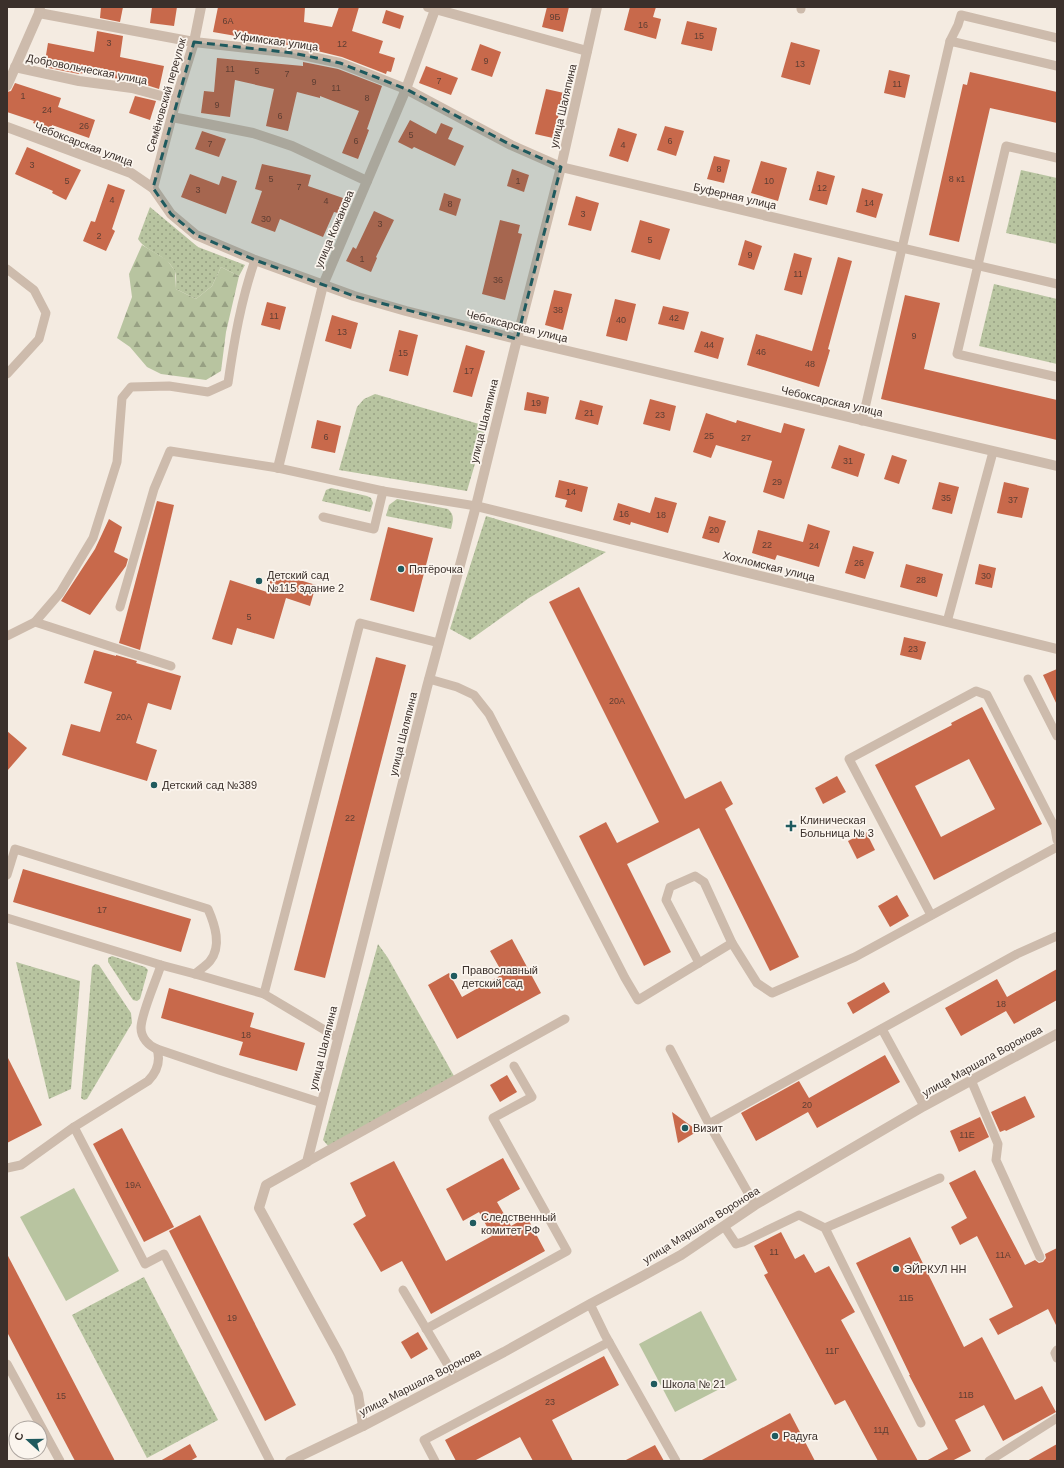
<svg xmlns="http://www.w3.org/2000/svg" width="1064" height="1468" viewBox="0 0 1064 1468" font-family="Arial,sans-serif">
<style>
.green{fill:url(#green-dots)}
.forest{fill:url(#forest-firs)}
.pitch{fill:#b8c4a0}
.building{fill:#c8694b;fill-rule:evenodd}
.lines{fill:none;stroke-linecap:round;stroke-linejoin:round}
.lane{stroke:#cdbbac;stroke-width:9}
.street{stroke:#cdbbac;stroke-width:10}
.marked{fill:#1f5a5e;fill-opacity:0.2;stroke:#1f5a5e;stroke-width:3;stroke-dasharray:8 5;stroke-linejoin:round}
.poi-dot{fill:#1f5a5e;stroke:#fbf5ee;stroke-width:1.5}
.labels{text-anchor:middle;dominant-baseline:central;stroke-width:3.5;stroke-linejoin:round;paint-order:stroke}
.number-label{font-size:9px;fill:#5e3e33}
.street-label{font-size:11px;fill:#3b302b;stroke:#fbf5ee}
.poi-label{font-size:11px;fill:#3b302b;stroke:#fbf5ee;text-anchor:start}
</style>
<defs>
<pattern id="green-dots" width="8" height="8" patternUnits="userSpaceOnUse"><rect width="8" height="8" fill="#b8c4a0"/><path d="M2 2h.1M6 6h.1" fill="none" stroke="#97a083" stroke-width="1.8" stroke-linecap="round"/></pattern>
<pattern id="forest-firs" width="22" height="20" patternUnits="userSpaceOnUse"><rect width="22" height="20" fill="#b8c4a0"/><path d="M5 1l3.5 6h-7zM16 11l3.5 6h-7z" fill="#97a083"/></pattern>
</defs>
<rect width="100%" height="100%" fill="#f4ebe1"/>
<!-- green -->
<g class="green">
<polygon points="1021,170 1057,178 1057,244 1006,233"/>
<path d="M150,207l48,40 47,18 -6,11 -18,-9 -9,19 -16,13 -20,-10c0,-6 1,-15 -2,-19 -8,-16 -27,-17 -36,-31z"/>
<polygon points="994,284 1057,299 1057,364 979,346"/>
<polygon points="375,394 486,426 467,491 339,470 357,407 364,399"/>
<polygon points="331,488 367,496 371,498 373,503 370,512 322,501 326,490"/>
<path d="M397,499l51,10c7,6 5,12 3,20l-65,-13 3,-11z"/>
<polygon points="486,516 606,552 529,598 470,640 450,629"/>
<polygon points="378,944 388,958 454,1076 329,1147 323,1140"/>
<polygon points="112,956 145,967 148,970 140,999 137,1001 133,1000 108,962 108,958"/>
<polygon points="16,962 80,981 71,1089 49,1099"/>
<polygon points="95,964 99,965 131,1013 132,1023 87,1099 84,1100 81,1098 92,967"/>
<polygon points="144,1277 218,1420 147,1458 72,1315"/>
</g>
<!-- forest -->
<polygon class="forest" points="142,245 167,260 175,271 176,289 196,299 212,286 221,267 239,276 226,332 221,371 206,380 161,374 147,367 130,347 117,338 132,297 129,274"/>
<!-- pitch -->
<g class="pitch">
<polygon points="74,1188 119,1271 66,1301 20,1217"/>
<polygon points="701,1311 737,1380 675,1412 639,1344"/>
</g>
<!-- building -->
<g class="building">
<polygon points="101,7 123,7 120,22 100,18"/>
<polygon points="152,7 177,7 174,26 150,23"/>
<polygon points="218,7 305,7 304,22 332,27 339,7 359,7 352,31 383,41 379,53 395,58 391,72 387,71 386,74 342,57 305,48 213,32"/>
<polygon points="547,7 569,7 563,32 542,27"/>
<polygon points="630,7 656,7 653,17 661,19 656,39 624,30"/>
<polygon points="386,10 404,16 400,29 382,23"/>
<polygon points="687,21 717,28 712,51 681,44"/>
<polygon points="97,31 123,36 120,57 164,66 159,89 140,83 140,82 79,73 79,74 44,67 48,43 94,52"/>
<polygon points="791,42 820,50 810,85 781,77"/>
<polygon points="480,44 501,52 492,77 471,70"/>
<polygon points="217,58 303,66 303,62 338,69 382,86 367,129 369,130 358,159 342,153 359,111 320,96 320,98 297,92 288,131 266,126 274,89 235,80 230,117 201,113 204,91 214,92"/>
<polygon points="426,66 458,78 451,95 419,83"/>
<polygon points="889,70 910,75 905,98 884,93"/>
<polygon points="970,72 1057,92 1057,123 990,108 959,242 929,235 963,84 967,85"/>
<polygon points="15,83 61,98 58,107 95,120 89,138 52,125 51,129 33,123 34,121 7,112 7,92 11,91"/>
<polygon points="546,89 564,93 553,138 535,134"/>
<polygon points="135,96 156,101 150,120 129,113"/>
<polygon points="410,120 436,134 441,123 453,128 448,139 464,146 455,166 414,147 412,149 398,142"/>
<polygon points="665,126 684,131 676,156 657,150"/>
<polygon points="618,128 637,134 628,162 609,156"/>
<polygon points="202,131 226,139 219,157 195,149"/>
<polygon points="27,147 81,170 66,200 52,193 53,191 15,174"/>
<polygon points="714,156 730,160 724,183 707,179"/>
<polygon points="761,161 787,168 778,201 751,193"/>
<polygon points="262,164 311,175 308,186 343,198 338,213 334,212 323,237 280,219 275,232 251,223 262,191 255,189"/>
<polygon points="512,169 529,175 524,192 507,186"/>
<polygon points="817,171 835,176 827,205 809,200"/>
<polygon points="190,174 219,185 222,176 237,181 226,214 181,197"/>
<polygon points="108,184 125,190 112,229 115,231 106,251 83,241 91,221 95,222"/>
<polygon points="862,188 883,194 876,218 856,212"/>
<polygon points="444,193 461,199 456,216 439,210"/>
<polygon points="576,196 599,203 591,231 568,225"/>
<polygon points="374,211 394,220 376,257 377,258 371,272 346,261 353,247 356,249"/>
<polygon points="500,220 520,225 518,233 522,234 505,300 482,294"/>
<polygon points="640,220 670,229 660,260 631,252"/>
<polygon points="745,240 762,246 754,270 738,265"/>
<polygon points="794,253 812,258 802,295 784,290"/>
<polygon points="838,257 852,261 828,349 830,350 819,387 747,365 756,334 812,351"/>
<polygon points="554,290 572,294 563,330 545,325"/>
<polygon points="905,295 940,303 924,369 1057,400 1057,440 881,399"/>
<polygon points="615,299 636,304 627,341 606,336"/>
<polygon points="267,302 286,307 280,330 261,325"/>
<polygon points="663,306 689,312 684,330 658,324"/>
<polygon points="332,315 358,323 351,349 325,341"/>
<polygon points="399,330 418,335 408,376 389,371"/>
<polygon points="701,331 724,338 718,359 694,352"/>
<polygon points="466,345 485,351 472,397 453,392"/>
<polygon points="527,392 549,397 546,414 524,410"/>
<polygon points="650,399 676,406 670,431 643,424"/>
<polygon points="580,400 603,406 598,425 575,419"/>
<polygon points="706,413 736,423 737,420 781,433 784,423 805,429 784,499 763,492 772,461 716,445 711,458 693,452"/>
<polygon points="317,420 341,426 335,453 311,448"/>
<polygon points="839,445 865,454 858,477 831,468"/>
<polygon points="892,455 907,460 899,484 884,479"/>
<polygon points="559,480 588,487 582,512 565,507 567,500 555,497"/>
<polygon points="939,482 959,487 952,514 932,509"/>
<polygon points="1004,482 1029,488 1022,518 997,513"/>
<polygon points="655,497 677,503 668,533 631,522 630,525 613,520 618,503 650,513"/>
<polygon points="157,501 174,505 140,650 119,643"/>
<polygon points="709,516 726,521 719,543 702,538"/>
<polygon points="109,519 122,527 114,552 128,559 126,566 90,615 61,601 95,549"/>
<polygon points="808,524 830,531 819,567 777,555 775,560 752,553 758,530 803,542"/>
<polygon points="388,527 433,538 414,612 370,600"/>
<polygon points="853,546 874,552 865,579 845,573"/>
<polygon points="906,564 943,574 937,597 900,587"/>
<polygon points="979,564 996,568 992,588 975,584"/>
<polygon points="273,572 316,585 310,606 286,598 274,639 237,628 232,645 212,639 230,580 267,592"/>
<polygon points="579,587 685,799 721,781 733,804 725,809 799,957 770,971 699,828 627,864 671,952 644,966 579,836 606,822 617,843 659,822 549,602"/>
<polygon points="904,637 926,642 921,660 900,655"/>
<polygon points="94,650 116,656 116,655 137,661 136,663 181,676 171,710 148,703 136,743 157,750 147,781 62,755 71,724 100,732 112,692 84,683"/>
<polygon points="376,657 406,665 325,978 294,970"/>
<polygon points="1057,669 1057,705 1043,675"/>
<path d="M982,707l60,117 -108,56 -59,-115 77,-40 -1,-2zM969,759l26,50 -54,28 -26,-51z"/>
<polygon points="7,731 27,748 7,771"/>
<polygon points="837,776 846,792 823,804 815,788"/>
<polygon points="866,832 875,850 857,859 848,841"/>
<polygon points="23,869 191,919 181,952 13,902"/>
<polygon points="897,895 909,916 890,927 878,906"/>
<polygon points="512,939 541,993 457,1039 428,985 449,973 462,997 503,974 490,951"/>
<polygon points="1057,969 1057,1000 1014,1024 1006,1011 961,1036 945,1008 997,979 1007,997"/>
<polygon points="884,982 890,992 853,1014 847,1003"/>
<polygon points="169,988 254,1013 250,1027 305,1043 297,1071 239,1055 243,1042 161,1018"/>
<polygon points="885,1055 900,1082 817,1128 808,1112 756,1141 741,1113 799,1081 809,1098"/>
<polygon points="7,1056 42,1125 7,1143"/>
<polygon points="507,1075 517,1092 500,1102 490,1085"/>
<polygon points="1025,1096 1035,1117 1006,1131 1005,1130 1000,1132 991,1112"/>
<polygon points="672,1112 698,1131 678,1143"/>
<polygon points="980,1117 989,1137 959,1152 950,1131"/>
<polygon points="122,1128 174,1227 144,1242 93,1144"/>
<polygon points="503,1158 520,1189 497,1202 511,1226 527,1217 545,1251 431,1314 402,1261 381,1272 353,1224 366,1216 350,1183 394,1161 446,1261 492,1236 479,1212 463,1221 446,1189"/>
<polygon points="975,1170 1025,1265 1035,1260 1039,1263 1043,1262 1046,1258 1045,1254 1057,1248 1057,1327 1048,1309 998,1335 989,1319 1013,1307 977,1236 960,1245 951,1227 967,1218 949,1183"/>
<polygon points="200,1215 296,1405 265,1421 169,1231"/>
<polygon points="781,1232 795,1259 804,1254 815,1273 829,1266 855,1312 841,1320 918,1461 878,1461 845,1400 835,1405 764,1275 768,1273 754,1246"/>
<polygon points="910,1237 964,1347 982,1337 1015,1400 1042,1386 1056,1412 1003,1441 984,1405 955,1420 971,1451 952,1461 926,1461 948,1449 909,1375 910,1375 856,1263"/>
<polygon points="7,1254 115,1461 75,1461 7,1332"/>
<polygon points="418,1332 428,1349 411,1359 401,1342"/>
<polygon points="604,1356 619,1385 552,1420 573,1461 533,1461 520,1437 474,1461 456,1461 445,1440"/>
<polygon points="790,1413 815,1461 700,1461"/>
<polygon points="190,1444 197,1457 190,1461 160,1461"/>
<polygon points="1057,1444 1057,1461 1027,1461"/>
<polygon points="655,1445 664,1461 624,1461"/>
</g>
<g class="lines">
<!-- lane -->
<g class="lane">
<polyline points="801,9 801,7"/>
<polyline points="950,41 958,25 961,15 1057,38"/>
<polyline points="1057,158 1006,146 957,354 1057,377"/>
<polyline points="902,248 1057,284"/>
<polyline points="7,269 34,290 46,313 39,339 7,374"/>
<polyline points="862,421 950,41 1057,66"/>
<polyline points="383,491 476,506"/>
<polyline points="120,607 154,489 170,451 278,468 383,491 374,529 323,517"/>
<polyline points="35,622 171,666"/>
<polyline points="947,622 993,452"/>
<path d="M7,636l28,-14 25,-29 33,-55 24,-76 5,-64 9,-11 38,-1 39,6 20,-9c6,-42 13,-83 27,-123"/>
<polyline points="429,679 457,687 474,695 489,714 625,978 638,1000 732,943 757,983 772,993 855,957 1057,847"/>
<polyline points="1028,679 1057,736"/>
<path d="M7,875l8,-26 193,60c7,16 14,37 2,52 -4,5 -11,9 -15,13"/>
<polyline points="931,915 849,759 976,691 987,695 1055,828 1057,840"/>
<polyline points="7,918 161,965 195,974 264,994"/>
<polyline points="699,963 666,900 670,887 695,876 704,882 732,943"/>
<polyline points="882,1029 924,1106"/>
<polyline points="338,1038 264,994 360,623 439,643"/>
<path d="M157,1049c-8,-3 -16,-11 -16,-21 0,-14 15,-47 20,-63"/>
<polyline points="670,1049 709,1124 755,1205"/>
<polyline points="971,1080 998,1144 996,1160 1040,1257"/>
<polyline points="709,1124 1017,954 1057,936"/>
<polyline points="74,1127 145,1264 164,1254 270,1461"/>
<polyline points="307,1162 565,1019"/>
<path d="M7,1168l14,-3 53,-38 74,-46c9,-9 13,-19 9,-32l62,21 103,33"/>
<polyline points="724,1226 736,1244 743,1242 799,1215 825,1228 921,1423"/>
<polyline points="825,1228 940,1178"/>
<polyline points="403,1290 455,1377"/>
<polyline points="590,1304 605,1335 676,1461"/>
<polyline points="426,1329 567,1251 493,1118 532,1097 514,1066"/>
<polyline points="1057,1350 1055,1353 1057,1358"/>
<polyline points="7,1364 60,1461"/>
<polyline points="435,1461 424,1440 609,1342"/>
<polyline points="989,1461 1057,1418"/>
</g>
<!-- street -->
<g class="street">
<polyline points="428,7 587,51"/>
<polyline points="39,13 194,42 293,53 340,63 406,89 511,145 561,167 902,248"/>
<polyline points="15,67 79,81 132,88 176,100"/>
<polyline points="7,86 39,13 40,7"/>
<polyline points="172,117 253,133 292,146 367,181"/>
<polyline points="7,127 131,173 153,188 171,214 196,235 255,260 354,296 406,311 517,339 1057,466"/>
<polyline points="153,188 176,100 194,42 201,7"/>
<polyline points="278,468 323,285 406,89 436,7"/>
<polyline points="476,506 1057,649"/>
<polyline points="363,1426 358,1394 339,1354 259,1208 266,1185 307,1162 427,687 476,506 517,339 561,167 597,7"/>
<polyline points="290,1461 363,1426 504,1352 590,1304 639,1278 681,1255 755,1205 924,1106 1057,1034"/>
</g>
</g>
<!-- marked area -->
<path class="marked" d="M194,42l99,11 47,10 66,26 105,56 50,22 -44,172 -163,-43 -99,-36 -59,-25 -25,-21 -18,-26z"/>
<!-- markers -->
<g class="poi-dot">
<circle cx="401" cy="569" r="4"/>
<circle cx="259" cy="581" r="4"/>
<circle cx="154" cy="785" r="4"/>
<path d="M789 820h4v4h4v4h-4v4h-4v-4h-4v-4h4z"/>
<circle cx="454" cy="976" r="4"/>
<circle cx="685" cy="1128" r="4"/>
<circle cx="473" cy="1223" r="4"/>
<circle cx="896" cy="1269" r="4"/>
<circle cx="654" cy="1384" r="4"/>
<circle cx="775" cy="1436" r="4"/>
</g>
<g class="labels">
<!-- number labels -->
<g class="number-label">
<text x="555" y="17">9Б</text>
<text x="228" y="21">6А</text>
<text x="643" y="25">16</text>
<text x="699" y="36">15</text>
<text x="109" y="43">3</text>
<text x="342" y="44">12</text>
<text x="486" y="61">9</text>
<text x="800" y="64">13</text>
<text x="230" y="69">11</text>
<text x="257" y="71">5</text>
<text x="287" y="74">7</text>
<text x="439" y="81">7</text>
<text x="314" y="82">9</text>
<text x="897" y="84">11</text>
<text x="336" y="88">11</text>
<text x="23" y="96">1</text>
<text x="367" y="98">8</text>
<text x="217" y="105">9</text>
<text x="47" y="110">24</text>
<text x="280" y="116">6</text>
<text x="84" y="126">26</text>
<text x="411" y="135">5</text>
<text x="356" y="141">6</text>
<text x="670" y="141">6</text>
<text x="210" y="144">7</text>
<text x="623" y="145">4</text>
<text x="32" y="165">3</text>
<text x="719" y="169">8</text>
<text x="271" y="179">5</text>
<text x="957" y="179">8 к1</text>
<text x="67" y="181">5</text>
<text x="518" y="181">1</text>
<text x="769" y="181">10</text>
<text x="299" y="187">7</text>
<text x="822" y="188">12</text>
<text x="198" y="190">3</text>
<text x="112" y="200">4</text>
<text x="326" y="201">4</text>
<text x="869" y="203">14</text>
<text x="450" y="204">8</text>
<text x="583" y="214">3</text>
<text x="266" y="219">30</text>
<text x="380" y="224">3</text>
<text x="99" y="236">2</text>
<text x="650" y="240">5</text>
<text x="750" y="255">9</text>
<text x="362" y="259">1</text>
<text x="798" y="274">11</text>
<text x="498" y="280">36</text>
<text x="558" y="310">38</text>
<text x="274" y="316">11</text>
<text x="674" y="318">42</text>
<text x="621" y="320">40</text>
<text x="342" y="332">13</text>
<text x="914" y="336">9</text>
<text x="709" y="345">44</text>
<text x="761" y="352">46</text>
<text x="403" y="353">15</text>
<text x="810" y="364">48</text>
<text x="469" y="371">17</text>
<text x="536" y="403">19</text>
<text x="589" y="413">21</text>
<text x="660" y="415">23</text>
<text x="709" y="436">25</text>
<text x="326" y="437">6</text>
<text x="746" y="438">27</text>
<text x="848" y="461">31</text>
<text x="777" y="482">29</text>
<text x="571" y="492">14</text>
<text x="946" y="498">35</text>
<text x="1013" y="500">37</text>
<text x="624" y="514">16</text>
<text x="661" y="515">18</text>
<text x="714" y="530">20</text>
<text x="767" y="545">22</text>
<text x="814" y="546">24</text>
<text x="859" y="563">26</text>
<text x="986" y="576">30</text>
<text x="921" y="580">28</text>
<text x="249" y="617">5</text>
<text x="913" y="649">23</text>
<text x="617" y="701">20А</text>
<text x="124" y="717">20А</text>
<text x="350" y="818">22</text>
<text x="102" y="910">17</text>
<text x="1001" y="1004">18</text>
<text x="246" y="1035">18</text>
<text x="807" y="1105">20</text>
<text x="967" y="1135">11Е</text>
<text x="133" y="1185">19А</text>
<text x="774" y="1252">11</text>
<text x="1003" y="1255">11А</text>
<text x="906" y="1298">11Б</text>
<text x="232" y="1318">19</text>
<text x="832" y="1351">11Г</text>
<text x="966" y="1395">11В</text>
<text x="61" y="1396">15</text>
<text x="550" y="1402">23</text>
<text x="881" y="1430">11Д</text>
</g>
<!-- street labels -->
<g class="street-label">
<text transform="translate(276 41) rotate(8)">Уфимская улица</text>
<text transform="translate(87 69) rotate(11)">Добровольческая улица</text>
<text transform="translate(166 95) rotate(-74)">Семёновский переулок</text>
<text transform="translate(563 106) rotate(-77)">улица Шаляпина</text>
<text transform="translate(84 144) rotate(21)">Чебоксарская улица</text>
<text transform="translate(735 196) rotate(13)">Буферная улица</text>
<text transform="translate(334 229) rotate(-67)">улица Кожанова</text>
<text transform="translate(517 326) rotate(14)">Чебоксарская улица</text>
<text transform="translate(832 401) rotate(13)">Чебоксарская улица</text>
<text transform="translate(484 421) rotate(-76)">улица Шаляпина</text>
<text transform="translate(769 566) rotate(14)">Хохломская улица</text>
<text transform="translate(403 734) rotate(-76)">улица Шаляпина</text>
<text transform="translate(323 1048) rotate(-76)">улица Шаляпина</text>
<text transform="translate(982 1061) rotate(-29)">улица Маршала Воронова</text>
<text transform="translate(701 1225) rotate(-32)">улица Маршала Воронова</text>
<text transform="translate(420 1382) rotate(-27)">улица Маршала Воронова</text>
</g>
<!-- poi labels -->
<g class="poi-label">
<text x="409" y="569">Пятёрочка</text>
<text x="267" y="575">Детский сад<tspan x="267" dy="13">№115 здание 2</tspan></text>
<text x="162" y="785">Детский сад №389</text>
<text x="800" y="820">Клиническая<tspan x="800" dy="13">Больница № 3</tspan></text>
<text x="462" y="970">Православный<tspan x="462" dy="13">детский сад</tspan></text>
<text x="693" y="1128">Визит</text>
<text x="481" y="1217">Следственный<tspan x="481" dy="13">комитет РФ</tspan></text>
<text x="904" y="1269">ЭЙРКУЛ НН</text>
<text x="662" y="1384">Школа № 21</text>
<text x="783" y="1436">Радуга</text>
</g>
</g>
<!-- border -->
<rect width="1064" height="1468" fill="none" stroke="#3b302b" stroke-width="16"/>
<!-- north arrow -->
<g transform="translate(28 1440) rotate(291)"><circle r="19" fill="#fbf5ee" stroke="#aea6a0"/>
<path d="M0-3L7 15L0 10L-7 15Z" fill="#1f5a5e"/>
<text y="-6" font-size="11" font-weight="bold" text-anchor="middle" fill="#3b302b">С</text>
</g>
</svg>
